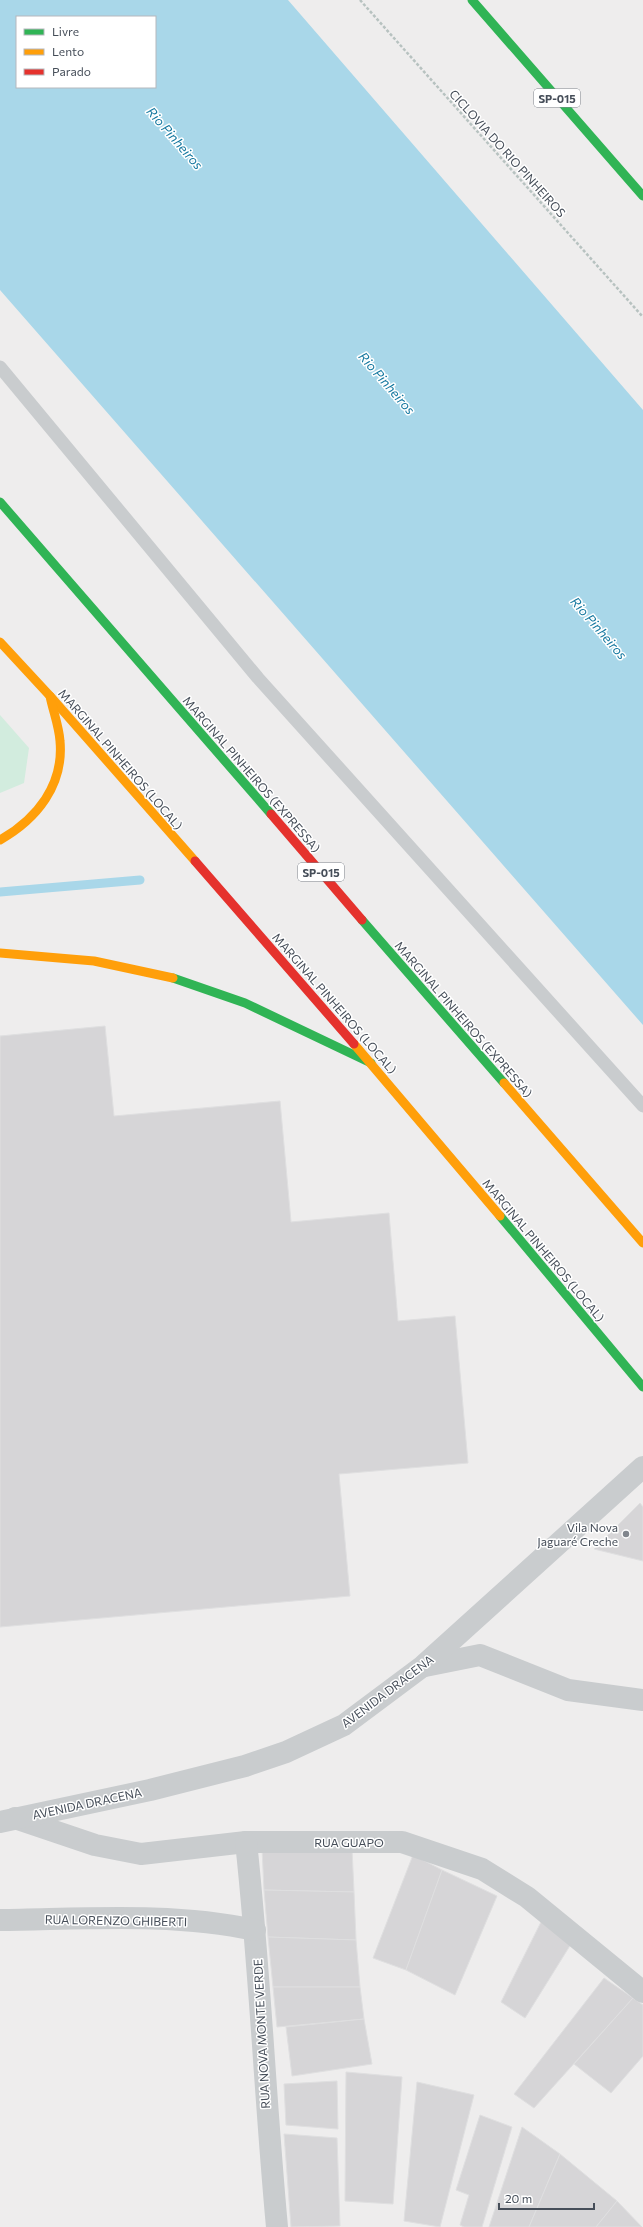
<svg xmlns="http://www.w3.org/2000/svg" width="643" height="2227" viewBox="0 0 643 2227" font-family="Commissioner,sans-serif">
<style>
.green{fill:#d2ecde}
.water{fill:#a9d7e9;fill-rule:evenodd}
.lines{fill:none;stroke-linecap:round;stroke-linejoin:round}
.stream{stroke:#a9d7e9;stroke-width:9}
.building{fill:#d6d5d7;stroke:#dfdfe0}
.path{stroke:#b7c2c0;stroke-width:2.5;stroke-dasharray:3 2;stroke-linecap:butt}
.lane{stroke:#c9ccce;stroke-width:13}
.street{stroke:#c9ccce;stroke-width:22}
.fast{stroke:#30b455;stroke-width:9}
.slow{stroke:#ff9f0a;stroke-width:9}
.jam{stroke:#e5322d;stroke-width:9}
.poi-dot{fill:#81868d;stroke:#fff;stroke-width:1.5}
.labels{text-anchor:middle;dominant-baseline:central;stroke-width:3;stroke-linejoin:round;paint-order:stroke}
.shield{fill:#fff;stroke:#7e838b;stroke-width:1}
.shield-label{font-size:11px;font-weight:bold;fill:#464e59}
.street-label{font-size:12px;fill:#464e59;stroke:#fff}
.poi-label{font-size:12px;fill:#464e59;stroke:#fff;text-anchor:end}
.water-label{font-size:13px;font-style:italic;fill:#13779f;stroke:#fff}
</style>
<rect width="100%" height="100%" fill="#eeeded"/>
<!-- green -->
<polygon class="green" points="0,715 29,748 24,783 0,793"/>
<!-- water -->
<path class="water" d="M0,0h288l355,410v615l-643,-735zM17,17h138v70h-138z"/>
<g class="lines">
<!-- stream -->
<polyline class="stream" points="0,892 140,880"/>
</g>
<!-- building -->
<g class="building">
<polygon points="105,1026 114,1116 280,1101 291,1222 389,1213 398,1321 455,1316 468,1463 339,1474 350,1596 0,1627 0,1036"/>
<polygon points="640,1503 643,1507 643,1561 594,1549"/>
<polygon points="262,1848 352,1849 354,1892 264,1890"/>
<polygon points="413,1855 442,1870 406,1970 373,1958"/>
<polygon points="442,1870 497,1896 455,1995 406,1970"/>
<polygon points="264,1890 354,1892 356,1940 268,1937"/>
<polygon points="541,1922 571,1944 525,2018 501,2002"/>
<polygon points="268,1937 356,1940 360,1987 273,1987"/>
<polygon points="604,1978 633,1998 534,2108 514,2094"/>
<polygon points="273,1987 360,1987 364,2019 277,2027"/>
<polygon points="633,1998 643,2005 643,2056 611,2093 574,2064"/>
<polygon points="364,2019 372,2064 292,2076 286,2027"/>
<polygon points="346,2072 402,2077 393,2204 345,2201"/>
<polygon points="337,2081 338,2129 286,2125 284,2084"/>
<polygon points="417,2082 474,2095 440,2227 404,2221"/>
<polygon points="480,2115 512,2127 482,2227 464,2227 460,2225 469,2195 456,2190"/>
<polygon points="522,2127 560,2154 529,2227 489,2227"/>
<polygon points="284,2134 337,2138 340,2226 291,2227"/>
<polygon points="560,2154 617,2201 596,2227 529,2227"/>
<polygon points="617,2201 642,2227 596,2227"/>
</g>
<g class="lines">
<!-- path -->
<polyline class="path" points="360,0 643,317"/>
<!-- lane -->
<polyline class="lane" points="0,367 258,678 643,1106"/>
<!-- street -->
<g class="street">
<polyline points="425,1666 480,1655 568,1690 643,1700"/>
<polyline points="15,1818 95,1845 141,1854 246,1842 402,1842 482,1869 527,1897 643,1992"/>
<polyline points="0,1822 150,1790 245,1766 286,1752 344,1725 423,1666 643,1467"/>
<path d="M246,1842c14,128 19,257 31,385"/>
<path d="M0,1920c85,-1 172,-8 255,10"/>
</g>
<!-- fast -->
<g class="fast">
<polyline points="472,0 643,196"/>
<polyline points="0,502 271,814"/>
<polyline points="362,920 504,1083"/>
<polyline points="173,978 245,1003 371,1063"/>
<polyline points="500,1216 643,1387"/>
</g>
<!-- slow -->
<g class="slow">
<polyline points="0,642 50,696 195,861"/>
<path d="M0,840c37,-21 64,-55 60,-99 -1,-15 -7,-30 -10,-45"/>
<polyline points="0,953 94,961 173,978"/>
<polyline points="354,1044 500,1216"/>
<polyline points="504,1083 643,1243"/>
</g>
<!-- jam -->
<g class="jam">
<polyline points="271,814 362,920"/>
<polyline points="195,861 354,1044"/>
</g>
</g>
<!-- markers -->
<circle class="poi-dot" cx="626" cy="1534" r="4"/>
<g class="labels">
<!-- shield labels -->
<g class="shield">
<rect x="534" y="89" width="46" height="18" rx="3"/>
<rect x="298" y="863" width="46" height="18" rx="3"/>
</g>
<g class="shield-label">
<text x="557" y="98">SP-015</text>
<text x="321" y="872">SP-015</text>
</g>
<!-- street labels -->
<g class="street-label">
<text transform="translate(508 153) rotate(48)">CICLOVIA DO RIO PINHEIROS</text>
<text transform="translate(121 759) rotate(49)">MARGINAL PINHEIROS (LOCAL)</text>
<text transform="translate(252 774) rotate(49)">MARGINAL PINHEIROS (EXPRESSA)</text>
<text transform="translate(335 1003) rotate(49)">MARGINAL PINHEIROS (LOCAL)</text>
<text transform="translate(464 1019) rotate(49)">MARGINAL PINHEIROS (EXPRESSA)</text>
<text transform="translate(544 1250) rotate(50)">MARGINAL PINHEIROS (LOCAL)</text>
<text transform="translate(387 1691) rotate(-37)">AVENIDA DRACENA</text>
<text transform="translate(87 1803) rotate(-12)">AVENIDA DRACENA</text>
<text x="349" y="1842">RUA GUAPO</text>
<text transform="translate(116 1920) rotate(1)">RUA LORENZO GHIBERTI</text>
<text transform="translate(261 2034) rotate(-93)">RUA NOVA MONTE VERDE</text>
</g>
<!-- poi labels -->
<g class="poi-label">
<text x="618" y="1527">Vila Nova<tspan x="618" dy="14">Jaguaré Creche</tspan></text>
</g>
<!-- water labels -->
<g class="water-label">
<text transform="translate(175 138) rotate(49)">Rio Pinheiros</text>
<text transform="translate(387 383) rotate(49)">Rio Pinheiros</text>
<text transform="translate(599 628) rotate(49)">Rio Pinheiros</text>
</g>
</g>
<!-- legend -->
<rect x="16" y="16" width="140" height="72" fill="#ffffff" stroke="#b5b8bd"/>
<rect x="24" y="29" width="20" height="6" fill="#30b455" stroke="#b5b8bd"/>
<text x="52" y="36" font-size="12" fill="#464e59">Livre</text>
<rect x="24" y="49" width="20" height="6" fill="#ff9f0a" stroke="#b5b8bd"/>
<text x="52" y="56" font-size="12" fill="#464e59">Lento</text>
<rect x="24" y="69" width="20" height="6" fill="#e5322d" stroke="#b5b8bd"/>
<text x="52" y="76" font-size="12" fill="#464e59">Parado</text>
<!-- scale -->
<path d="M499 2203v6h95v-6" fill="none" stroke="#464e59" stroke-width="2"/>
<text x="505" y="2203" font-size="12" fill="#464e59" stroke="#ffffff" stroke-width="3" paint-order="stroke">20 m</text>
</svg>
